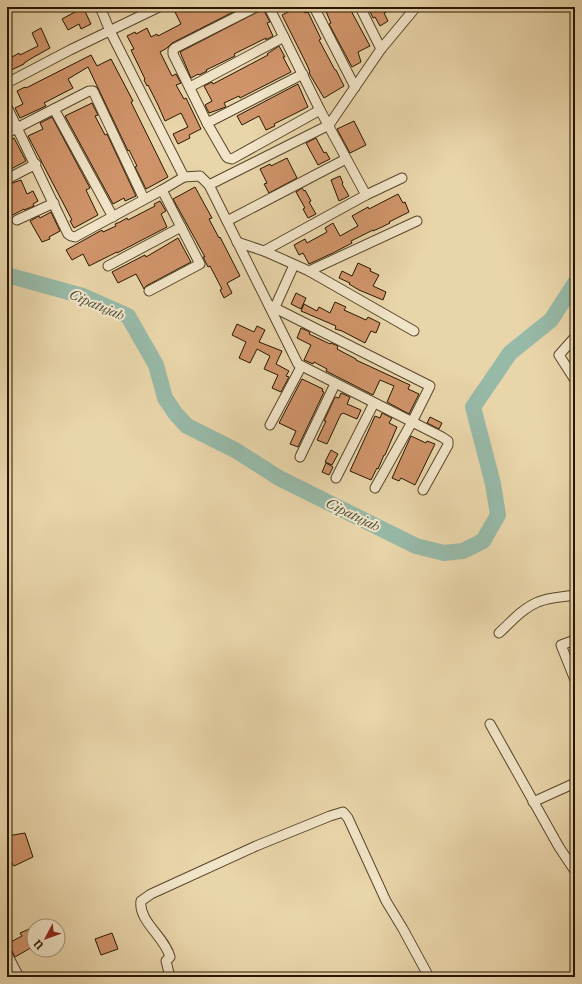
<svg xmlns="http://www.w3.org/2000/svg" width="582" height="984" viewBox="0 0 582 984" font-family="'IM FELL French Canon',serif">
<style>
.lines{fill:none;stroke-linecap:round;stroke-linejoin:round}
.river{stroke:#97b9a7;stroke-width:16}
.building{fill:#d0946a;stroke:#261600}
.minor-casing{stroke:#57462a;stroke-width:11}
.minor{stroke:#f1e4c8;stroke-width:9}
.labels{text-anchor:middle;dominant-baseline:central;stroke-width:4;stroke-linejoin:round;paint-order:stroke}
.water-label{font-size:14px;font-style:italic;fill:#4e4f3a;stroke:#f1e4c8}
</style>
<rect width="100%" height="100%" fill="#e9d5aa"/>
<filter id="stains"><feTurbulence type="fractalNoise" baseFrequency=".005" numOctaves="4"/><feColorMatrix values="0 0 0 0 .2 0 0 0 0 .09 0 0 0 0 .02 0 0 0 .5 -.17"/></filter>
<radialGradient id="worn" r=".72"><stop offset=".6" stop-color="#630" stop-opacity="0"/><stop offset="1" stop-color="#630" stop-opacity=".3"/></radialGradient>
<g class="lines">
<!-- river -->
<polyline class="river" points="7,275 83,296 128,316 156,365 165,398 175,413 187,426 235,450 279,478 416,546 444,553 463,551 483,541 498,515 493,484 473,407 510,353 551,320 575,283"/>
</g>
<!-- building -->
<g class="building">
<polygon points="72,7 83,7 91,24 81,29 79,24 68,30 62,19 75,12"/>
<polygon points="185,7 205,7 207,11 214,7 241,8 172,43 167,48 160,52 172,76 176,74 181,83 176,85 184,99 186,98 201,129 189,135 190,138 178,144 173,134 188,127 181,113 165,121 158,105 148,85 147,86 144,80 145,79 131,50 134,49 127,36 135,32 136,34 147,28 151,37 157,34 158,36 181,24 175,12"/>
<polygon points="290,7 302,7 305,13 308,12 321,39 319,40 335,70 336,70 344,86 324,98 309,73 310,72 307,65 282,15 292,10"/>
<polygon points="324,7 349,7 370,46 358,52 361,62 352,67 329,24 331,23"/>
<polygon points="368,7 396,7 384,13 388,21 380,26 375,17 373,18"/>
<polygon points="263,9 270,22 267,23 273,36 266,40 266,38 234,54 235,56 206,70 207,71 199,75 198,74 191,78 180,52"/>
<polygon points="41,28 50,48 32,58 24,63 24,64 7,72 7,60 19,53 20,55 38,46 32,33"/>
<polygon points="279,46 285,57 283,57 291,72 240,98 239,96 224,103 226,107 209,113 205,105 212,101 204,86 212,82 213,84 268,55 267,54"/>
<polygon points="91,55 97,66 111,59 133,101 131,102 168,177 146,189 135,167 137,166 129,150 128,151 88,67 68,79 73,88 44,103 46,106 20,118 15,108 23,104 17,91 25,87 26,88"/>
<polygon points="298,84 308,107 274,124 275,126 266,130 259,116 242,125 237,116"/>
<polygon points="92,103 98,115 95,116 105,135 107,134 136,196 125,201 124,198 113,204 65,116"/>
<polygon points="52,117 90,188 86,190 98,215 74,228 70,221 72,220 28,136 43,129 40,123"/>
<polygon points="354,121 366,145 350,153 337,129"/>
<polygon points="14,138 26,161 11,169 11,170 7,172 7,142"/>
<polygon points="316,138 324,153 326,152 330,159 318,165 306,143"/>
<polygon points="287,158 297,178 269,193 264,184 267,183 260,169 270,164 271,166"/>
<polygon points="340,176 343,183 342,184 349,196 339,201 331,180"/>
<polygon points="21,180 27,194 33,191 38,201 33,204 34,206 24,210 24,209 7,218 7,185"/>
<polygon points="195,187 212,218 209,219 219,238 220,237 240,276 227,283 232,293 224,298 220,290 222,289 210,266 208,267 203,257 205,257 173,199"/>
<polygon points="302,188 304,191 305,190 311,201 309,202 316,214 308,218 303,209 305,208 296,192"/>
<polygon points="398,194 403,203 405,202 409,212 389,222 390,223 382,227 373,231 373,230 351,241 352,243 333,253 309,264 303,253 299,255 294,245 305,239 307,243 327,232 325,228 333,223 340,236 358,226 352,216 368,207 369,209"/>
<polygon points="160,201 166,211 161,214 167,227 117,253 117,252 89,266 83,254 72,260 66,250 102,230 103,232 116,226 115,224 120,222 127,218 128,220 155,206 154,204"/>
<polygon points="51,212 60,231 49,237 50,239 42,242 30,221 39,216 40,218"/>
<polygon points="178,238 191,262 146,286 144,289 136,274 118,283 112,272 145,255 146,257"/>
<polygon points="358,263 371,269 370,271 379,275 373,286 386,292 383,300 359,290 349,284 350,283 339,278 342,271 352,276"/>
<polygon points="296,293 306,298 301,309 291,304"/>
<polygon points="335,302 346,307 344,310 366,320 368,317 380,323 376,333 371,331 365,343 342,331 335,329 336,326 301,311 304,304 317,311 319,307 330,313"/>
<polygon points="237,324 254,332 257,326 265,330 259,342 282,351 276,364 289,371 286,376 289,377 281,392 272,388 278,375 264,369 270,356 257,349 250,363 239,358 246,342 232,335"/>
<polygon points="301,328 310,332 309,334 330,344 331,343 338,346 337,349 356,359 356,360 410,385 408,389 419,394 409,414 387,402 394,386 380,380 373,395 326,371 327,369 314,362 313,364 304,360 311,345 297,338"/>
<polygon points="302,379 323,389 322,391 324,392 298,447 290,444 296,431 279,423"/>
<polygon points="341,393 350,397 347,404 361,410 357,419 343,413 342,414 341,414 327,444 317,440 326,421 324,421 335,397 339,398"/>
<polygon points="382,413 392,418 389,423 397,427 385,455 384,455 378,469 377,468 371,480 350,471 375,416 380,418"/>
<polygon points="430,417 442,423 439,429 427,423"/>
<polygon points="411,436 426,443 427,441 435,444 415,485 401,478 399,481 392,478"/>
<polygon points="331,450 338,454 332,465 325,462"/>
<polygon points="326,463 333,467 329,475 322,472"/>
<polygon points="25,833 33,857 14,866 9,859 7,860 7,836"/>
<polygon points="34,927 34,946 15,957 11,949 7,948 7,944 22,936 20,933"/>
<polygon points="112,933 118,949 101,955 95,939"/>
</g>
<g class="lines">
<defs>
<g id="minor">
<polyline points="100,7 110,31 184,177 200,176 209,185 298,364 442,437 448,441 448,445 423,490"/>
<polyline points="256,7 175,48 173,50 173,54 207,123 226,156 228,158 232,159 320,110"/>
<polyline points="269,7 320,110 366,195"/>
<polyline points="314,7 355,87"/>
<polyline points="360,7 381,49"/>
<polyline points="7,83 70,50 159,7"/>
<polyline points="190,87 284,37"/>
<polyline points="7,107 68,234 71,236 75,237 162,190 184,177"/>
<polyline points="54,109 113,217"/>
<polyline points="207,123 303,74"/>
<polyline points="7,133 89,91 93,91 144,199"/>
<polyline points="7,179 36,164"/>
<polyline points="209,185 329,125 381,49 416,7"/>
<polyline points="17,220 54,203"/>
<polyline points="227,221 346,159"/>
<polyline points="237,242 264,251 309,271 414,331"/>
<polyline points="264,251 366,195 402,178"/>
<polyline points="108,266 181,227"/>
<polyline points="309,271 417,221"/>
<polyline points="149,291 200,264 162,190"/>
<polyline points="269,305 430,386 412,422 375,488"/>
<polyline points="275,307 294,265"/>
<polyline points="575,337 559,355 575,380"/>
<polyline points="270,425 301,367"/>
<polyline points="300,457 335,384"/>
<polyline points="336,478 374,403"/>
<path d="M499,633c12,-11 24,-25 39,-31 11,-5 25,-5 37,-7"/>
<polyline points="575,640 561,645 575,680"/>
<polyline points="490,724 559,847 575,871"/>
<polyline points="533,802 575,783"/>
<polyline points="7,954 19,977"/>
<path d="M170,977l-4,-16 4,-4c-5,-20 -32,-36 -29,-56l10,-7 105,-48 74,-30 13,-4 5,6 38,83 17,28 26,48"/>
</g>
</defs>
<!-- minor casing -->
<use href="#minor" class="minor-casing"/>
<!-- minor -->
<use href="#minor" class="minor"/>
</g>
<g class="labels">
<!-- water labels -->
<g class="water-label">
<text transform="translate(97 305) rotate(23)">Cipatujah</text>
<text transform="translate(353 515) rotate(26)">Cipatujah</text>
</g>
</g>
<!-- margin -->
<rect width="582" height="984" fill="none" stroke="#e9d5aa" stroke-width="24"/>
<rect x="8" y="8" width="566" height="968" fill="none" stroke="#261600" stroke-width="2"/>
<rect x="12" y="12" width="558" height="960" fill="none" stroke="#261600"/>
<!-- north arrow -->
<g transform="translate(46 938) rotate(229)"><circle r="19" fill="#f1e4c8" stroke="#a09278"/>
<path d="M0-3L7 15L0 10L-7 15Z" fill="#8f2418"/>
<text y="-6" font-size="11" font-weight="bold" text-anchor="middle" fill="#261600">U</text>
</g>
<rect width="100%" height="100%" filter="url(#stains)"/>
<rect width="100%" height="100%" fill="url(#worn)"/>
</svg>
